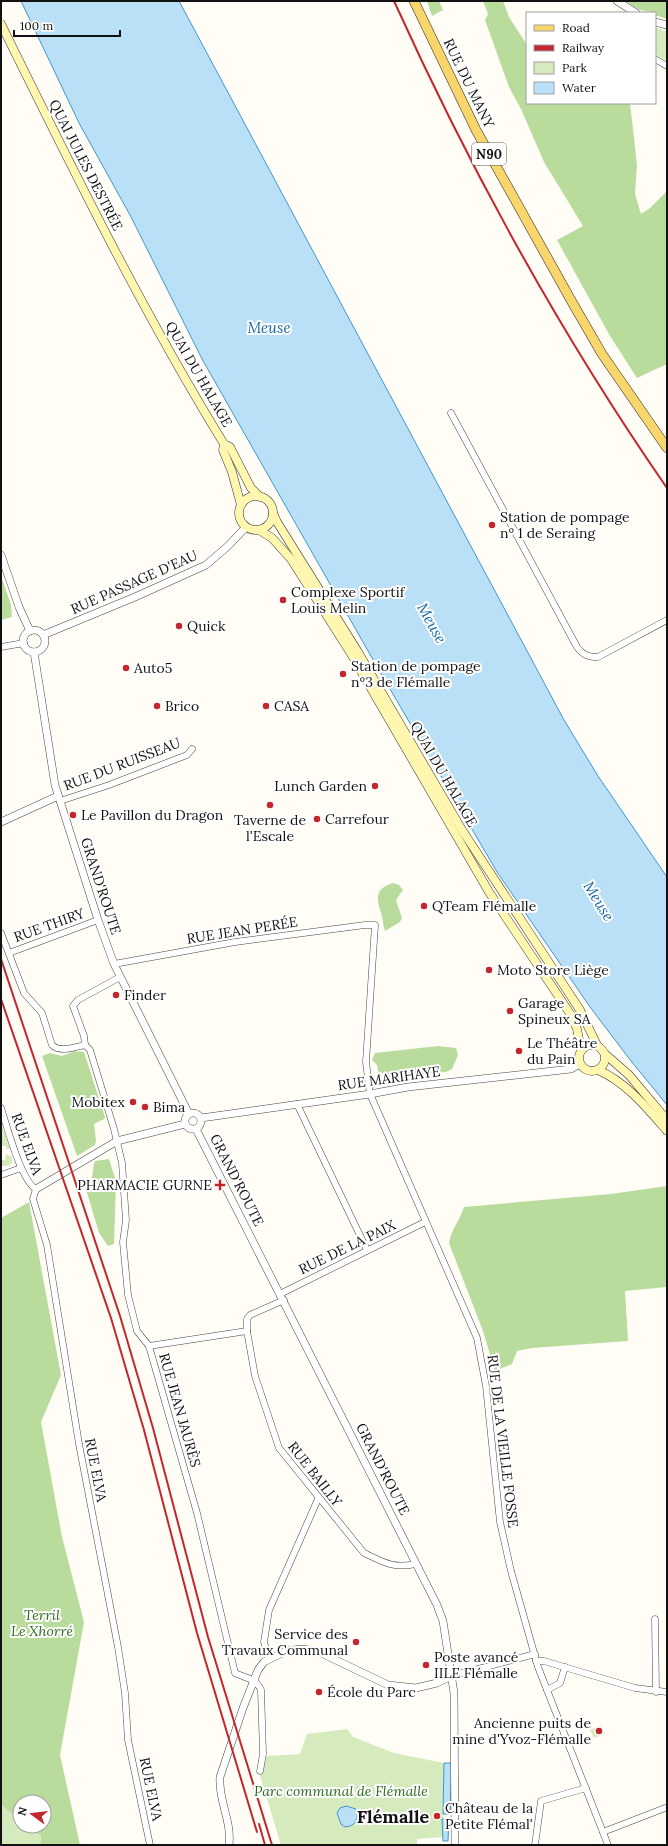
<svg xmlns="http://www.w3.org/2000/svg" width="668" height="1846" viewBox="0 0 668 1846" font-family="Lora,serif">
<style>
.green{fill:#d5ebbd}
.forest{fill:#b9dc9c}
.water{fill:#b9e0f7;stroke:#3f96cf}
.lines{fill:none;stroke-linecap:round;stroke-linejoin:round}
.minor-casing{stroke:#444;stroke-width:7}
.tertiary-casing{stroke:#444;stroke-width:8}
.secondary-casing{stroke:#333;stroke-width:9}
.primary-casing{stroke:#222;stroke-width:10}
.minor{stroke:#fff;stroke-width:6}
.tertiary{stroke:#fff;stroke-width:7}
.secondary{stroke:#fff6b0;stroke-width:8}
.primary{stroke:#f9d66b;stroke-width:9}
.rail{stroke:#c4262e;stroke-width:2}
.poi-dot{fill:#c4262e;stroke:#fff;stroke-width:1.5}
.labels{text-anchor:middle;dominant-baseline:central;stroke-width:4;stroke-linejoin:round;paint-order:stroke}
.shield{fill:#fff;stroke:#585858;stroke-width:1}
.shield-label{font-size:13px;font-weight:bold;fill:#111}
.street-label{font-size:14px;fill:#111;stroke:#fff}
.poi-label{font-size:14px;fill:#111;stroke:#fff;text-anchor:start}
.park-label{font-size:14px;font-style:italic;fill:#2f6b1f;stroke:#fff}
.water-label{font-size:15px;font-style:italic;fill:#1768a6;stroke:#fff}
.district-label{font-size:18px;font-weight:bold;fill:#111;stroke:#fff}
</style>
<rect width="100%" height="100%" fill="#fffdf5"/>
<!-- green -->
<g class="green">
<polygon points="655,27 667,32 667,61 655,54"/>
<polygon points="1,1124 2,1126 10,1149 6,1149 6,1146 1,1146"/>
<polygon points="6,1154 12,1157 12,1163 8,1166 1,1166 1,1160 5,1160"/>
<polygon points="601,1725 604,1734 594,1738 590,1730"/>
<polygon points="347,1729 353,1737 394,1753 444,1763 443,1837 417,1839 417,1845 281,1845 260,1776 267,1756 300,1754 307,1734"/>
<polygon points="1,1805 20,1820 20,1826 28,1826 41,1836 40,1845 1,1845"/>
</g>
<!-- forest -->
<g class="forest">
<polygon points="427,1 439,1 443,10 432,16"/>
<polygon points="483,1 503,1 509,17 527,45 527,103 630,103 637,165 635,194 641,214 650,208 667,191 667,364 637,378 610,336 557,240 583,226 544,162 521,109 509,87 485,20 488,14"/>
<polygon points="625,1 667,1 667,19 655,15 655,13 640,10"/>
<polygon points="1,576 11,605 12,617 1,620"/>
<path d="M393,883l6,2 4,5 -7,10 6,18 -2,4 -15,9c-2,-5 -2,-10 -3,-15 -5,-16 -9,-27 11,-33z"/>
<polygon points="438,1046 456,1048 458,1055 452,1069 446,1072 388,1077 378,1071 377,1065 372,1060 375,1053"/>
<polygon points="74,1051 84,1052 105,1117 104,1119 94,1124 96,1141 95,1145 77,1156 42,1056 50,1053 62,1056"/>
<path d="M109,1159l7,22 -2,63 -6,2 -9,-13 -13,-44c9,-11 5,-16 9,-28z"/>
<path d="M667,1186v101l-42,4 3,50 -96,7 -15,3 -5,13 -17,7 -12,-40 -34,-88c2,-13 11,-23 15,-36l147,-13z"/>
<polygon points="29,1202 61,1375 41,1422 62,1537 84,1622 60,1755 80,1845 40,1845 41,1836 28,1826 44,1826 44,1802 20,1802 20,1820 1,1805 1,1218"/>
</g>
<!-- water -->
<g class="water">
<polygon points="21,1 179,1 564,720 598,776 667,877 667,1105 631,1061 590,1007 497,872 380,672 202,359 130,215 79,123"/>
<polygon points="444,1763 452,1763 450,1814 443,1814"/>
<path d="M346,1806l10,3c3,10 0,17 -11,18l-4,-3 -4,-11 3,-5z"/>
<polygon points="442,1819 449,1819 448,1841 443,1841"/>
</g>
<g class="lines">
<defs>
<g id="minor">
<polyline points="655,59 667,66"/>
<path d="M451,413l126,234c6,8 11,10 21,10l69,-37"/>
<polyline points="1,647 24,643"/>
<polyline points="60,801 109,785 187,755 192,749"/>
<path d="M1,933l23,60 18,20 10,32c8,8 23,2 33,0l5,5 24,79 8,34 4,57 -3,22 5,53 9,36 12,15 48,167 38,160c10,5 21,5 26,17l2,64 -3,17"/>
<polyline points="9,953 98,920"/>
<polyline points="114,964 235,942 365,925 375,925 366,1062 370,1094 477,1338 486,1386 500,1522 511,1571 538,1667 608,1845"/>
<polyline points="85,1045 84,1036 73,1006 78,1000 120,977"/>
<polyline points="297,1104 367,1250"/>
<path d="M1,1108c6,18 20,73 35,81l-3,10 14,46 32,199 39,203 7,46 3,47 22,105"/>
<polyline points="1,1175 21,1168"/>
<polyline points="280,1294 425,1222"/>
<path d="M284,1300l-34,15 -3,4v12l8,45 24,72 85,105c19,9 30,16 51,11"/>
<polyline points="149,1346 247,1331"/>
<polyline points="655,1619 656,1692"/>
<polyline points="269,1659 264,1642 269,1610 318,1499"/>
<polyline points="536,1661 544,1661 635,1688 667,1692"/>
<polyline points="451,1676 535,1654"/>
<polyline points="547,1690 560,1683 565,1667"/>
<polyline points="603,1832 665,1808"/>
<polyline points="535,1845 541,1801 586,1788"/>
</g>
<g id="tertiary">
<polyline points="617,1 636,13"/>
<polyline points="655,22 667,25"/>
<polyline points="1,555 19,607 30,631"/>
<circle cx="34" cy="641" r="11"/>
<polyline points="43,635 135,597 206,565 228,546 246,527"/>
<polyline points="34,652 55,785 98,920 114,964 189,1114"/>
<polyline points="1,822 58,796"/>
<circle cx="193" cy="1121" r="8"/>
<polyline points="201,1118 370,1094 408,1087 571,1069 580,1064"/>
<polyline points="196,1129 437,1605 443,1621 454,1693 455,1845"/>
<polyline points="36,1189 117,1141 185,1124"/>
<path d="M229,1845c3,-24 -11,-45 -9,-68l23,-69 15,-38 6,-8 22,-11 15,-2 16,2 71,34 28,3 21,-5 14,-7"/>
</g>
<g id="secondary">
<path d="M1,24c70,142 140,285 223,420l6,3 21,41 9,9"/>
<polyline points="224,444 223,450 232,472 241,505"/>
<circle cx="256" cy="513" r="17"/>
<polyline points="273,513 277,522 358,652 462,830 580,1010 597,1045"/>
<polyline points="259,530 272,538 291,559 350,652 489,892 571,1015 577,1029 581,1050"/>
<circle cx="592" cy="1058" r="13"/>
<polyline points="605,1054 629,1075 667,1120"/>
<path d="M598,1070c28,12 49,38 69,61"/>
</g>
<polyline id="primary" points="414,1 476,130 572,302 602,354 667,448"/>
</defs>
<!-- minor casing -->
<use href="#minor" class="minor-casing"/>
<!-- tertiary casing -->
<use href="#tertiary" class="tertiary-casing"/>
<!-- secondary casing -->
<use href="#secondary" class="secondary-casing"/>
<!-- primary casing -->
<use href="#primary" class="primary-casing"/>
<!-- minor -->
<use href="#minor" class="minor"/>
<!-- tertiary -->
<use href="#tertiary" class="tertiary"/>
<!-- secondary -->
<use href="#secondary" class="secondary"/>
<!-- primary -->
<use href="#primary" class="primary"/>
<!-- rail -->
<g class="rail">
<path d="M394,1c77,170 167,334 273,487"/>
<polyline points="1,959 120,1316 153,1428 208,1637 272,1845"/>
<polyline points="1,999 111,1318 144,1430 197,1633 257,1832"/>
<polyline points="259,1824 265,1845"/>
</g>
</g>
<!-- markers -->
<g class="poi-dot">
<circle cx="492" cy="525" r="4"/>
<circle cx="283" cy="600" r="4"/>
<circle cx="179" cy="626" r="4"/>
<circle cx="126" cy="668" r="4"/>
<circle cx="343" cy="674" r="4"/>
<circle cx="157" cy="706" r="4"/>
<circle cx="266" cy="706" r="4"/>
<circle cx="375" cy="786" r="4"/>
<circle cx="270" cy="805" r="4"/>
<circle cx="73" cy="815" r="4"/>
<circle cx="317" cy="819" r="4"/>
<circle cx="424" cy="906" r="4"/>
<circle cx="489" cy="970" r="4"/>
<circle cx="116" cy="995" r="4"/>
<circle cx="510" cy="1011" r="4"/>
<circle cx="519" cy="1051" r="4"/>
<circle cx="133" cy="1102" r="4"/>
<circle cx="145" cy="1107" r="4"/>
<path d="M218 1179h4v4h4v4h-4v4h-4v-4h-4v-4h4z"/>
<circle cx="356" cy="1642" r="4"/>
<circle cx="426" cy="1665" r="4"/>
<circle cx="319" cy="1692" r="4"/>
<circle cx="599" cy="1731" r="4"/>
<circle cx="437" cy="1816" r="4"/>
</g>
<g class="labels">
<!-- shield labels -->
<rect class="shield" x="472" y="143" width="34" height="22" rx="3"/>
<g class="shield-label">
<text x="489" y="154">N90</text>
</g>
<!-- street labels -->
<g class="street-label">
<text transform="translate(469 83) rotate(64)">RUE DU MANY</text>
<text transform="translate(86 165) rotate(63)">QUAI JULES DESTRÉE</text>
<text transform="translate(199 374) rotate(60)">QUAI DU HALAGE</text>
<text transform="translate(134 582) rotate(-24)">RUE PASSAGE D'EAU</text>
<text transform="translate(122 764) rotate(-21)">RUE DU RUISSEAU</text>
<text transform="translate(444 774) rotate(60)">QUAI DU HALAGE</text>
<text transform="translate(101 886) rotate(72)">GRAND'ROUTE</text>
<text transform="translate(49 925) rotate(-20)">RUE THIRY</text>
<text transform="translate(242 930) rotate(-9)">RUE JEAN PERÉE</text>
<text transform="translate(389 1078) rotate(-8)">RUE MARIHAYE</text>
<text transform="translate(27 1144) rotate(70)">RUE ELVA</text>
<text transform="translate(237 1180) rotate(63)">GRAND'ROUTE</text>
<text transform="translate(347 1247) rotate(-26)">RUE DE LA PAIX</text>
<text transform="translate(180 1410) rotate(74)">RUE JEAN JAURÈS</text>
<text transform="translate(503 1441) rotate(83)">RUE DE LA VIEILLE FOSSE</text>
<text transform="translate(383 1469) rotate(63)">GRAND'ROUTE</text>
<text transform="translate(96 1470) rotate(79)">RUE ELVA</text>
<text transform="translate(315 1474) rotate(52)">RUE BAILLY</text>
<text transform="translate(151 1789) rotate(78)">RUE ELVA</text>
</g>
<!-- poi labels -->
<g class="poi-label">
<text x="500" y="517">Station de pompage<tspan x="500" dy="16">n° 1 de Seraing</tspan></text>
<text x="291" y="592">Complexe Sportif<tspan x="291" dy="16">Louis Melin</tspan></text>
<text x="187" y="626">Quick</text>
<text x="351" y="666">Station de pompage<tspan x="351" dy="16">n°3 de Flémalle</tspan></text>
<text x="134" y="668">Auto5</text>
<text x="165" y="706">Brico</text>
<text x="274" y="706">CASA</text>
<text x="367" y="786" text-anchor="end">Lunch Garden</text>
<text x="81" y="815">Le Pavillon du Dragon</text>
<text x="325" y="819">Carrefour</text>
<text x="270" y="820" text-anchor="middle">Taverne de<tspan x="270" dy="16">l'Escale</tspan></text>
<text x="432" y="906">QTeam Flémalle</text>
<text x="497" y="970">Moto Store Liège</text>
<text x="124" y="995">Finder</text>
<text x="518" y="1003">Garage<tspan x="518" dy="16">Spineux SA</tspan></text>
<text x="527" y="1043">Le Théâtre<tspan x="527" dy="16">du Pain</tspan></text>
<text x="125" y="1102" text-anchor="end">Mobitex</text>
<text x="153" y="1107">Bima</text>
<text x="212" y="1185" text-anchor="end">PHARMACIE GURNE</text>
<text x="348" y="1634" text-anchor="end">Service des<tspan x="348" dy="16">Travaux Communal</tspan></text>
<text x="434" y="1657">Poste avancé<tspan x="434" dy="16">IILE Flémalle</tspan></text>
<text x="327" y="1692">École du Parc</text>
<text x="591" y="1723" text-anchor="end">Ancienne puits de<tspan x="591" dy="16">mine d'Yvoz-Flémalle</tspan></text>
<text x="445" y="1808">Château de la<tspan x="445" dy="16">Petite Flémal'</tspan></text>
</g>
<!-- park labels -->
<g class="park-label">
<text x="42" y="1615">Terril<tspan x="42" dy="16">Le Xhorré</tspan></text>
<text x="341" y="1791">Parc communal de Flémalle</text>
</g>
<!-- water labels -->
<g class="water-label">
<text x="269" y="327">Meuse</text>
<text transform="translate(432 623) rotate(61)">Meuse</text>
<text transform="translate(599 901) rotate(58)">Meuse</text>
</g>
<!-- district labels -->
<g class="district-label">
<text x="393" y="1816">Flémalle</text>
</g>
</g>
<!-- border -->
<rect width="668" height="1846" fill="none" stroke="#111111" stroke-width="4"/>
<!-- legend -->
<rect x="526" y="12" width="130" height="92" fill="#ffffff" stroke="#a0a0a0"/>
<rect x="534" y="25" width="20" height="6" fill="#f9d66b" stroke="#a0a0a0"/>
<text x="562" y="32" font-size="12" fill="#111111">Road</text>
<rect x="534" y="45" width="20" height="6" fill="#c4262e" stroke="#a0a0a0"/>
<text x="562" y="52" font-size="12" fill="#111111">Railway</text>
<rect x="534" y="62" width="20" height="12" fill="#d5ebbd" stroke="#a0a0a0"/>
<text x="562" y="72" font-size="12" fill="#111111">Park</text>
<rect x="534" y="82" width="20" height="12" fill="#b9e0f7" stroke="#a0a0a0"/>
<text x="562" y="92" font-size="12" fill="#111111">Water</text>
<!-- north arrow -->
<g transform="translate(32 1814) rotate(285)"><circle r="19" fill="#ffffff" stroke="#a0a0a0"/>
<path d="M0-3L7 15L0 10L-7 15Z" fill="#c4262e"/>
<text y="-6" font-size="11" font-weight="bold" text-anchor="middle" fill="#111111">N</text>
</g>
<!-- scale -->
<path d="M14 30v6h106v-6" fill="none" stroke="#111111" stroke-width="2"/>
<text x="20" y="30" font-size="12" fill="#111111" stroke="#ffffff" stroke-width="3" paint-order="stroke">100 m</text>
</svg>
